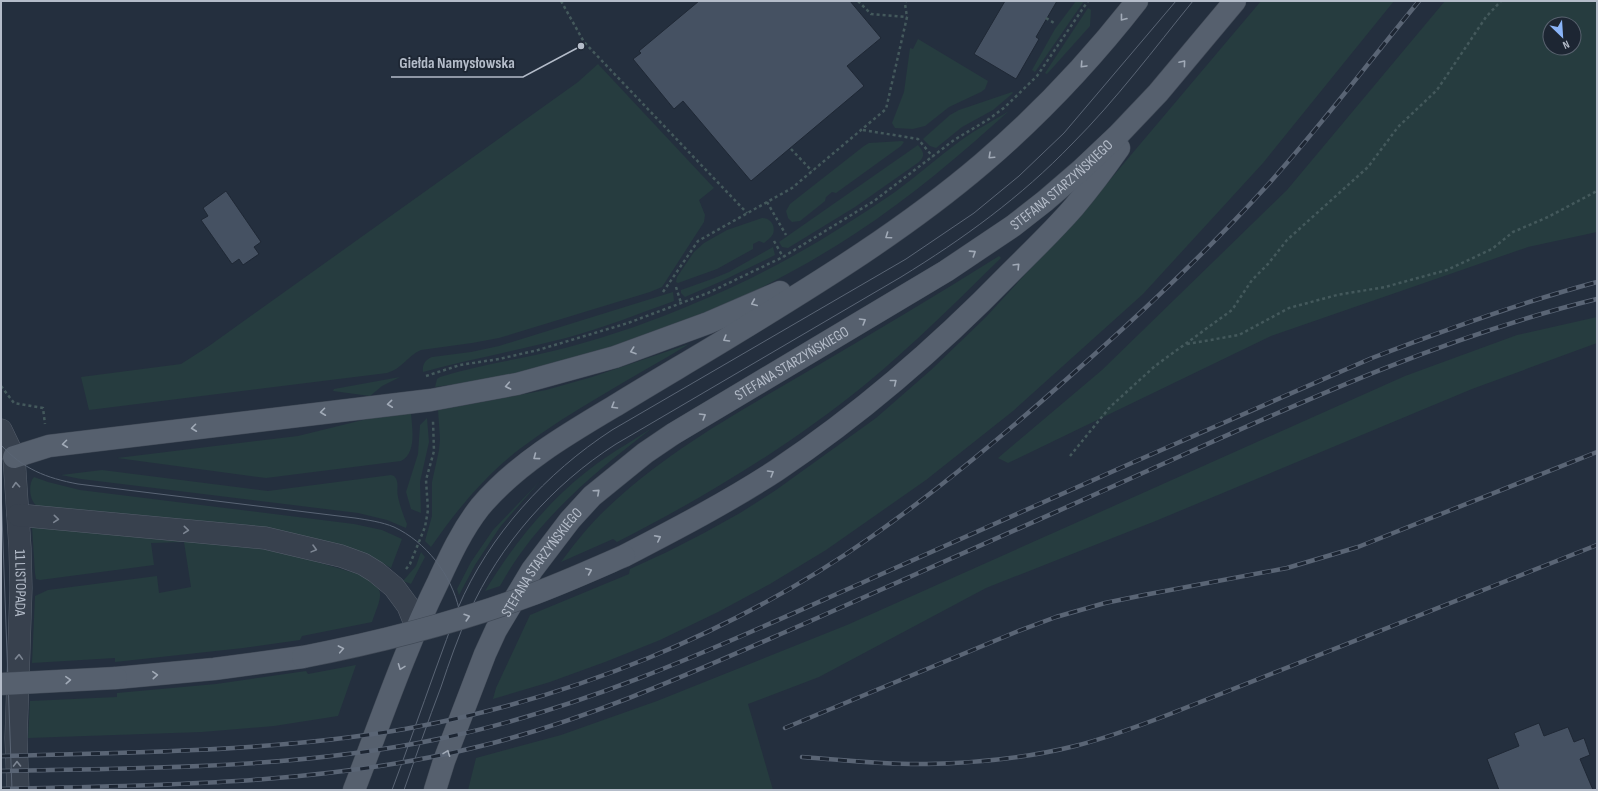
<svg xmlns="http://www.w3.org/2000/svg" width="1598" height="791" viewBox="0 0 1598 791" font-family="'Sofia Sans Condensed',sans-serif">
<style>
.green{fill:#263c3f;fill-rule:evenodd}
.building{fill:#455162;stroke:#1f2835}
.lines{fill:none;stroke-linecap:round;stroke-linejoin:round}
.minor-casing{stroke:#565f6c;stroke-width:23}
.major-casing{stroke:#414a57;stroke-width:23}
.path{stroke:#44595c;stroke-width:2.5;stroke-dasharray:3 3;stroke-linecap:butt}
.minor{stroke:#38414e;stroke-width:22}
.major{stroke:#56606e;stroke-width:22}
.tram{stroke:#5a6575;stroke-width:1}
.rail-casing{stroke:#5a6575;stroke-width:4.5}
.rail{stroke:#1d2633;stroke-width:3;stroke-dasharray:9;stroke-linecap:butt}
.major-bridge-casing{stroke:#414a57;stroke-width:23;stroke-linecap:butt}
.major-bridge{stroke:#56606e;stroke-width:22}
.oneway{stroke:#a1aab7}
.oneway2{stroke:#7c8592}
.labels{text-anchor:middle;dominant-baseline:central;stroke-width:3.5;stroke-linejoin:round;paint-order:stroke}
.street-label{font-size:15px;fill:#b4bcc9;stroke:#1d2633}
.leader{fill:none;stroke:#b4bcc9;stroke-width:1.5}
.callout-dot{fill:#b4bcc9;stroke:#1d2633;stroke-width:1.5}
.callout-label{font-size:16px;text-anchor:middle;font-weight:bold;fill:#b4bcc9;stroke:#1d2633;stroke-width:3.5;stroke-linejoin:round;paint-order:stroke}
</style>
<rect width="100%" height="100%" fill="#242f3e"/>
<!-- green -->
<g class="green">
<polygon points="1076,1 1084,1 1035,72 1032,70 1055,29"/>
<polygon points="1261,1 1394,1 1263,163 1143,294 1013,411 926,480 826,550 770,584 718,612 660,640 605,662 550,682 493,699 496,688 530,615 629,574 630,569 667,552 704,533 740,513 776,490 876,418 931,370 986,317 1087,207"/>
<path d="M1445,1h152v231l-69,15 -257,89 -263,127 -10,-5 104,-88 185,-180zM1550,24h24v24h-24z"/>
<polygon points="1088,8 1091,10 1090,26 1047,74 1045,73"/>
<polygon points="918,39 988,81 985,89 981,92 949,107 925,126 913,129 895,128 892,123 904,92 910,48 913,49"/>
<path d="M598,64l116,124 -15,12 6,15 -1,7 -42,65 -12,5 -151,46 -27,5 -51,7c-13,5 -19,19 -34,23l-298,37 -8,-33 100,-13 28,-18 369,-264z"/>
<polygon points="1012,92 1013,93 993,110 962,127 936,148 930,146 923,139 950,115 959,110"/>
<path d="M1009,111c-48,43 -98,86 -153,122 -123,81 -275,136 -421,154l2,-8 3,-2c41,-13 83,-18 125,-29 46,-12 91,-28 135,-47 69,-28 134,-67 195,-109 22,-16 43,-35 65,-51 15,-11 33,-20 49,-30z"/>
<polygon points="902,141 904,142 901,146 836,193 832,192 826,197 825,201 800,221 792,222 788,218 786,211 790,204 864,146 869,143"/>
<path d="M918,145c5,6 8,10 1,17l-64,45 -67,41 -6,-1 -3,-5z"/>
<path d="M762,218c8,0 14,7 11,16 -2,4 -6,6 -9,9l-5,-2 -6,3v5l-36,20 -39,14 -2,-1 1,-5 17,-25 10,-9 23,-13z"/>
<polygon points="773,247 775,255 722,281 685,297 681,293 681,290 712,279 729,272"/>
<path d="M999,256l2,2c-44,43 -87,86 -134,125 -77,63 -162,114 -250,159l-4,-3 -52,23c12,-16 24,-32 39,-47 61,-61 137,-102 210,-145 64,-38 127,-75 189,-114z"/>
<path d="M673,292l1,9c-36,13 -71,27 -108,37 -47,12 -95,21 -143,34 -1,-7 2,-12 9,-15l39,-5 28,-6z"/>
<polygon points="1597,317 1597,343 1472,389 1158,520 986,588 819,677 748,704 773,790 468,790 476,758 561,735 657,701 847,625 1405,376 1517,335"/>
<path d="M689,344c-56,34 -116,65 -168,104 -36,27 -65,63 -90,99l-6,-6 7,-25v-34l7,-32 1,-11 -2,-29 108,-20 46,-13z"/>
<polygon points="400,377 382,386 370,396 333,391 334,389"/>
<path d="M411,413c1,15 6,40 -10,48l-135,17 -149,-20 181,-22 77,-19z"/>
<polygon points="427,418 429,442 420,482 421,513 411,509 406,492 418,454 420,425"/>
<path d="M652,428c-58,45 -116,92 -152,158l-15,5c31,-51 70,-99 120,-133 16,-11 32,-20 47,-30z"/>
<path d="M102,470l166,21 123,-16 3,1c6,6 2,13 4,21 2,9 5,18 9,27l-1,4 -19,-8 -29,-7 -277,-34 -20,-4z"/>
<path d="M34,477l14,5 32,8 274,34 28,6 20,9 -11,29 -12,-7 -19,-9 -101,-24 -74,-9 -148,-13c-8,-5 -9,-23 -3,-29z"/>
<polygon points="540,481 500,527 475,565 459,595 457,589 471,562 493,530"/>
<path d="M32,527l212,18 56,12 58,17c31,13 23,22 14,48l-70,14 -2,4 -57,8 -128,14v-4l-83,5 3,-67 13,-6 109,-14 2,17 32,-6 -7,-45 -33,1 3,22 -114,15 -4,-1 -1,-6z"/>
<polygon points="421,552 425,557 411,584 403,581 416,566"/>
<polygon points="356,665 338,716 274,726 202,732 28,738 30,701 117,697 117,693 216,684 306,671 308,674"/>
</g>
<!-- building -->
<g class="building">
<polygon points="699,1 850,1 881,38 847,66 864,86 751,181 683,101 674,109 633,59 641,53 639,51"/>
<polygon points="1005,1 1057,1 1036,37 1039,39 1016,79 974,54"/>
<polygon points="226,191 261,242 254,247 259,254 243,265 239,259 232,264 201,220 208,216 203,208"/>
<polygon points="1539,723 1544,736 1568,727 1574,742 1584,738 1590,755 1580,759 1593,790 1499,790 1487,759 1519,746 1514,733"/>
</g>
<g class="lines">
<defs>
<g id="minor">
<path id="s1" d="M1,430l13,27 6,91 1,40 -5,150 2,52"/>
<polyline points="18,515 265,538 341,556 363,564 376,572 394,587 408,606 416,626"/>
</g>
<g id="major">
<polyline points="14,457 49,446 431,400 517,384 615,357 708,323 780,292"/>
<path d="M624,556c52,-27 104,-54 153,-86 85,-57 162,-124 233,-197 22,-22 44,-43 64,-66 16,-19 31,-39 45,-59"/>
<polyline points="116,678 214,669 303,657"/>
<path d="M354,790c27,-70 51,-141 84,-208 12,-26 24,-52 42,-75 37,-44 89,-74 138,-103 39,-24 79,-47 118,-71 85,-52 171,-105 247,-170 56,-48 108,-103 154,-162"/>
<path id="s2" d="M435,790l9,-29 41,-107 11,-24 36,-60 38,-50 22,-24 53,-43 28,-19 273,-163 67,-45 32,-25 36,-31 38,-36 39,-41 77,-92"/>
</g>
</defs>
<!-- minor casing -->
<use href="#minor" class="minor-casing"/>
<!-- major casing -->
<use href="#major" class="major-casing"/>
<!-- path -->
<g class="path">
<polyline points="561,1 584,42 747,213"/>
<polyline points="858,1 871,14 907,17"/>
<polyline points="1046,18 1054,23"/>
<polyline points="863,130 918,139 933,157"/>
<polyline points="791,149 812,171"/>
<polyline points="767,202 786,235"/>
<polyline points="774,241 783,257"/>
<polyline points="676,287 681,303"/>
<polyline points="663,292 698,241 792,188 886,109 907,17 905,4 906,1"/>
<polyline points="1187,344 1239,335 1289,308 1337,295 1385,287 1447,270 1492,249 1513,232 1548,217 1597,191"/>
<polyline points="426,376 460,365 499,359 538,350 628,323 708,293 783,257 874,201 954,140 989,119 1005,107 1037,76 1088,1"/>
<polyline points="1,386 14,403 43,408 45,424"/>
<polyline points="1070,456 1110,407 1155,366 1232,310 1252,280 1268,264 1287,240 1368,167 1398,127 1437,90 1486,17 1501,1"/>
<polyline points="406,569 410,564 425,527 428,510 426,480 434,451 433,421"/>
</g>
<!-- minor -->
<use href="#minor" class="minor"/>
<!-- major -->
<use href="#major" class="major"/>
<!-- tram -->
<g class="tram">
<path d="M1,445c22,24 45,33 77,39l277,34c13,2 27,4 39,9 32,15 57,47 65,82"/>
<polyline points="1,488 12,790"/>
<path d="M392,790c15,-40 29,-80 43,-119 8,-21 15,-42 23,-63 31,-73 88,-135 154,-178l294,-171 68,-46 45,-37 45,-43 112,-132"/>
<path d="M404,790c12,-34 24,-69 37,-103 8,-24 17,-50 28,-74 31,-69 83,-128 147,-169l285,-167c62,-38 120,-80 171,-133 44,-44 82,-95 121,-143"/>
</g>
<defs>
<g id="rail">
<polyline points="785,728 1016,632 1056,617 1105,603 1144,595 1287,568 1358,547 1597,452"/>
<path d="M1,756c135,-4 271,-4 404,-27 166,-30 329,-96 466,-192 69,-48 134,-103 197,-159 68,-60 134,-121 195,-188 55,-60 104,-126 156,-189"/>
<path d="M802,757c42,3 83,8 125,7 50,-1 100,-6 148,-18 32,-8 64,-20 95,-32l427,-169"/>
<path d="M1,771c146,-3 298,-2 442,-33 148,-31 285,-96 423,-157 168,-75 337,-150 506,-223 75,-29 147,-55 225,-76"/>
<path d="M1,789c160,-4 324,-4 480,-43 113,-28 219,-77 325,-123 126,-56 253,-112 379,-169 134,-60 269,-120 412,-155"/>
</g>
</defs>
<!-- rail casing -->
<use href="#rail" class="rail-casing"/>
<!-- rail -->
<use href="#rail" class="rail"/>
<defs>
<g id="major-bridge">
<path d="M303,657c77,-15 152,-34 225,-61 33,-12 64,-26 96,-40"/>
<polyline points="1,684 116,678"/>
</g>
</defs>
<!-- major-bridge casing -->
<use href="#major-bridge" class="major-bridge-casing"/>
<!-- major-bridge -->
<use href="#major-bridge" class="major-bridge"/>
</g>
<!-- one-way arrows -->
<defs><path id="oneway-chevron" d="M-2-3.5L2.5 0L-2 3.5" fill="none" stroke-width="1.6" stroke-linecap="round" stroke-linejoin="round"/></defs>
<g class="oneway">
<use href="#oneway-chevron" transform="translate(1123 18) rotate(128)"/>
<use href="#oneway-chevron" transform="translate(1183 63) rotate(-50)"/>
<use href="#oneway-chevron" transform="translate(1083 65) rotate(133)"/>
<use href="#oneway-chevron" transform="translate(991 156) rotate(137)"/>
<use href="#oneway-chevron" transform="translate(888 236) rotate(145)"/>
<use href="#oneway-chevron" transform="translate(973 253) rotate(-33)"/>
<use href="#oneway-chevron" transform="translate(1017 266) rotate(-46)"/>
<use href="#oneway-chevron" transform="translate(754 303) rotate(157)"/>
<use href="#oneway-chevron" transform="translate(863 321) rotate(-31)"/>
<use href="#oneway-chevron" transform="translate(726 339) rotate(149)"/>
<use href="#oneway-chevron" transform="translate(633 351) rotate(161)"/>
<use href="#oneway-chevron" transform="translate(894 382) rotate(-39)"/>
<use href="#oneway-chevron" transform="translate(508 386) rotate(169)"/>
<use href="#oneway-chevron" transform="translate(390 404) rotate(174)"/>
<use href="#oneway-chevron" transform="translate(614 406) rotate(149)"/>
<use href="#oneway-chevron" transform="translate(323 412) rotate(173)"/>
<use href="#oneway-chevron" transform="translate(703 416) rotate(-31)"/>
<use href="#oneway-chevron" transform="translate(194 428) rotate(173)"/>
<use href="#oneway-chevron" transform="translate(65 444) rotate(173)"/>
<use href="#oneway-chevron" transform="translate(536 457) rotate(143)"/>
<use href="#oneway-chevron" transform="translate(771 473) rotate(-31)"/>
<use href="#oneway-chevron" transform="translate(597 492) rotate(-42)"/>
<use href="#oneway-chevron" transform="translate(658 538) rotate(-27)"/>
<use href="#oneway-chevron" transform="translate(589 571) rotate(-23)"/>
<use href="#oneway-chevron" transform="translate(467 617) rotate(-17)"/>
<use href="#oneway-chevron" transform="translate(341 649) rotate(-11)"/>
<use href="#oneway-chevron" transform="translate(401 667) rotate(111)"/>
<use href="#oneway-chevron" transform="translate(155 675) rotate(-4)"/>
<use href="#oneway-chevron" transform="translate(68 680) rotate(-3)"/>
<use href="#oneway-chevron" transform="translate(447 753) rotate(-69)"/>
</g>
<g class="oneway2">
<use href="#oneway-chevron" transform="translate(16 485) rotate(-94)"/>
<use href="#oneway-chevron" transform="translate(56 519) rotate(5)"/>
<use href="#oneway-chevron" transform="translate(186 530) rotate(5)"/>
<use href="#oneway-chevron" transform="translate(314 549) rotate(15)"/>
<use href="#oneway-chevron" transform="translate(19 657) rotate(-88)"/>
<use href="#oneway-chevron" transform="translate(17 764) rotate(-91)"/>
</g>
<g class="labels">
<!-- street labels -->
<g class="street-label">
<text stroke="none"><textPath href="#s2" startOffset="901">STEFANA STARZYŃSKIEGO</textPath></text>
<text stroke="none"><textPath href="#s2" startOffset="577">STEFANA STARZYŃSKIEGO</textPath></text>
<text stroke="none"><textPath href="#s2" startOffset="253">STEFANA STARZYŃSKIEGO</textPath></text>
<text stroke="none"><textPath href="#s1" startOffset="156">11 LISTOPADA</textPath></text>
</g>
</g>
<!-- callouts -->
<path class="leader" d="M581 46L523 77H391"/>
<circle class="callout-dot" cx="581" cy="46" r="4"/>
<g class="callout-label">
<text x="457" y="68">Giełda Namysłowska</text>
</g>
<!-- border -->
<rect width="1598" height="791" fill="none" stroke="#b4bcc9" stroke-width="4"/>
<!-- north arrow -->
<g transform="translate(1562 36) rotate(155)"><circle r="19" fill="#1d2633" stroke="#59626f"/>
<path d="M0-3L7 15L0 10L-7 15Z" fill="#8ab4f8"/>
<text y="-6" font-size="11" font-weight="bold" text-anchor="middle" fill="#b4bcc9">N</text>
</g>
</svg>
